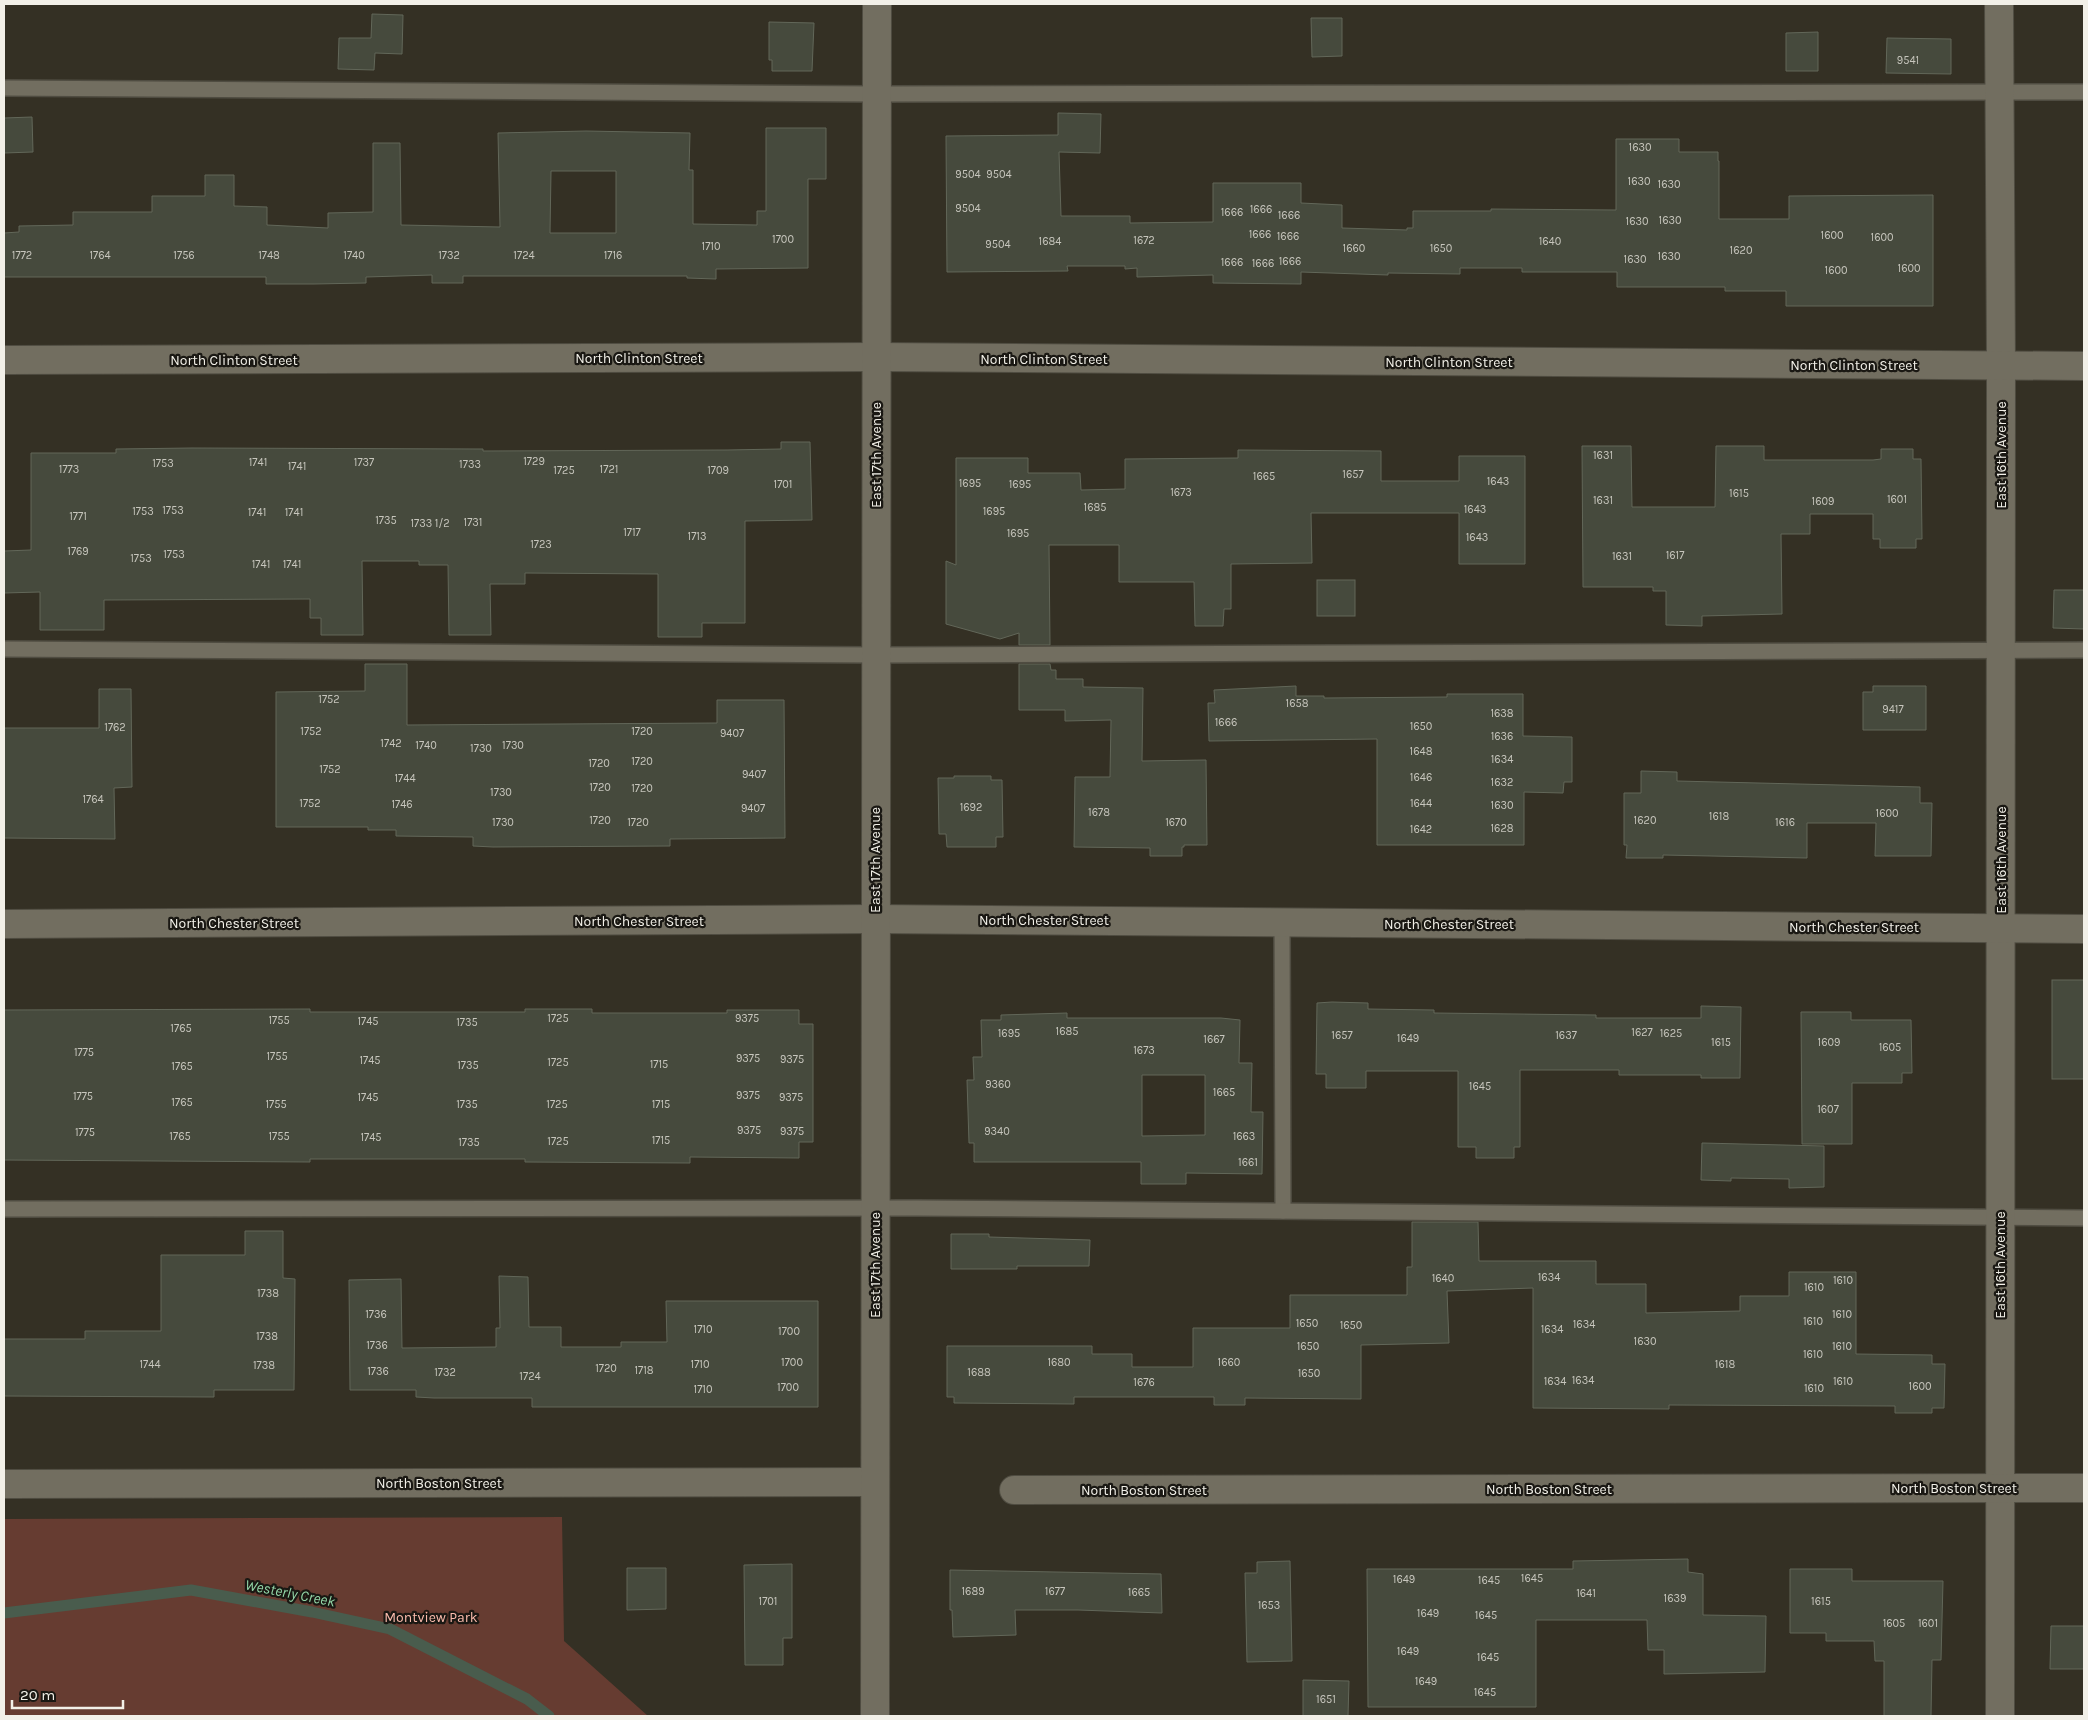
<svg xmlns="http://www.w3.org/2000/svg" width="2088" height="1720" viewBox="0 0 2088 1720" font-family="Karla,sans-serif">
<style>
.green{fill:#663c31}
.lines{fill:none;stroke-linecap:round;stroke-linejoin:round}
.stream{stroke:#495c4d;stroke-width:11}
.building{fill:#464a3d;stroke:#626759;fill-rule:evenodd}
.lane-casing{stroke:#4f4c41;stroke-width:18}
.street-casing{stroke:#4f4c41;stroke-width:30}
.secondary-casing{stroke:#4f4c41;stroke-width:30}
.lane{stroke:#726e60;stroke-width:15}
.street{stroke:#726e60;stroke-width:28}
.secondary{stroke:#726e60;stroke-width:28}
.labels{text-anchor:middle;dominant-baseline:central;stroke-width:4.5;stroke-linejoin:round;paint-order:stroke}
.number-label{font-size:11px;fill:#c7c6bd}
.street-label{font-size:14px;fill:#f2f0e8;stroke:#1a1813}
.park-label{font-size:14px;fill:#fbbcad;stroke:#1a1813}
.water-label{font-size:15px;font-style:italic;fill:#93d6a7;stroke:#1a1813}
</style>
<rect width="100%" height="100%" fill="#343024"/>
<!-- green -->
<polygon class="green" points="562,1517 564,1641 648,1716 4,1716 4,1519"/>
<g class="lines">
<!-- stream -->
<polyline class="stream" points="4,1613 191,1590 312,1612 390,1629 527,1699 549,1716"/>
</g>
<!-- building -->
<g class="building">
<polygon points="372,14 403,15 402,54 375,53 374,70 338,69 339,38 371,38"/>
<polygon points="1311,18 1342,18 1342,56 1312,57"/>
<polygon points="769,22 814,23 812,71 772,71 772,60 769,60"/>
<polygon points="1818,32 1818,71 1786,71 1786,33"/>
<polygon points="1887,38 1951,39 1951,74 1886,73"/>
<polygon points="1058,113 1101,114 1100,153 1059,152 1061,216 1130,216 1130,223 1213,222 1213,183 1301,183 1301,203 1342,205 1342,228 1407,230 1407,228 1413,228 1413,211 1491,211 1491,209 1616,210 1616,139 1679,139 1679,152 1718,152 1718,161 1719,161 1719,219 1789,219 1789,196 1933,195 1933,306 1786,306 1786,291 1725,291 1725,287 1617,287 1617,272 1522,272 1522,268 1460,268 1460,274 1388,273 1388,275 1301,272 1301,284 1213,283 1213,275 1137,277 1137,268 1125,269 1125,266 1067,266 1068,271 947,272 946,136 1058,135"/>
<polygon points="32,117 33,152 4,153 4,118"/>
<path d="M766,128h60v51h-18v89l-92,1v10l-29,-1v-2h-224v7h-31v-8l-66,2v6l-52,1h-48v-7h-262v-44l15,-1v-6l54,-1v-13h79v-16h53v-21h29v31l33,1v18l61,3v-15l45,-1v-69h27l1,82 99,2 -2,-94 88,-2 104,2 -1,37h4v54l64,1v-14h9zM551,171h65v62h-66z"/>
<polygon points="781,442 810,442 812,520 745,521 745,623 702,623 702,637 658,637 658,574 525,573 525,584 490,584 491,635 449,635 448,565 419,565 419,561 362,561 363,635 321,635 321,618 310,618 310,599 104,600 104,630 40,630 40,592 4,593 4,551 31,550 31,453 116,453 116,449 192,448 483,449 483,451 727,450 781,449"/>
<polygon points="1582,446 1631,446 1632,507 1715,507 1716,446 1764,446 1764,460 1873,460 1881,459 1881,449 1913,449 1913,459 1921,459 1922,539 1916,539 1916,548 1880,548 1880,539 1873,539 1873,514 1810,514 1810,534 1781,534 1782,614 1702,616 1702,626 1666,625 1666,591 1653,591 1653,587 1583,587"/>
<polygon points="1238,450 1381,451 1381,481 1459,481 1459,456 1525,456 1525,564 1459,564 1459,513 1311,513 1312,563 1231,564 1231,609 1224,609 1223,626 1195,626 1194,582 1119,582 1119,545 1049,545 1050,645 1019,645 1019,633 1000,639 946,624 946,561 956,565 956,458 1028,458 1028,473 1080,473 1081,490 1125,489 1125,459 1238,458"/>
<rect x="1317" y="580" width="38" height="36"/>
<polygon points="2054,590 2084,590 2084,629 2053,628"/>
<polygon points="365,664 407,664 407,725 717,723 717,700 784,700 785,838 670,839 670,846 493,847 473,846 473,837 396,836 396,830 368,830 368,827 276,827 276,692 365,691"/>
<polygon points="1019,664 1050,664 1051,670 1056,670 1056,679 1083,679 1083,687 1143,688 1142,761 1206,760 1207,845 1184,845 1184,847 1182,847 1182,856 1150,856 1150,848 1074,847 1075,777 1110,777 1111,720 1065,721 1065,710 1019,710"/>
<polygon points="1296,686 1296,696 1324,696 1324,698 1447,697 1447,694 1523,694 1523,736 1572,737 1572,782 1564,782 1563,793 1524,792 1524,845 1377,845 1377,739 1209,741 1208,703 1215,703 1214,690"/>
<polygon points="1873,686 1926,686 1926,730 1863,730 1863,692 1873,692"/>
<polygon points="99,689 131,689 132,787 114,788 115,839 4,838 4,728 99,728"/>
<polygon points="1641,771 1677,772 1677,781 1920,787 1920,803 1932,803 1931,856 1875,856 1876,823 1807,823 1807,858 1663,855 1663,858 1626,858 1627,845 1624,845 1624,793 1641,793"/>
<polygon points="954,776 991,776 991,780 1002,780 1003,837 996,837 996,847 947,847 946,834 939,834 938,778 954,778"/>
<rect x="2052" y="980" width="32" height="99"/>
<polygon points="1332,1002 1368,1003 1368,1009 1434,1010 1434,1013 1596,1015 1596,1018 1701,1018 1701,1006 1741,1007 1740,1078 1701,1078 1701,1075 1619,1075 1619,1070 1520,1070 1520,1147 1514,1147 1514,1158 1476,1158 1476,1147 1458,1147 1458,1071 1366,1071 1366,1088 1326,1088 1326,1074 1316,1074 1317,1003"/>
<polygon points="310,1009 310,1012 525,1012 525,1009 592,1009 592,1013 727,1013 727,1010 799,1010 799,1024 813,1024 813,1142 799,1142 799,1158 690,1157 690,1163 525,1162 525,1159 310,1159 310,1162 4,1160 4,1010"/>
<polygon points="1801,1012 1851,1012 1851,1020 1911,1020 1912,1073 1902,1073 1902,1083 1852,1083 1852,1144 1802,1144"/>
<path d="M1067,1013v5h154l19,2 -1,43h13l-1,49h12l-1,62 -76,-1v11h-45v-22h-167v-19h-5l-2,-63h7l-1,-23h9l-1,-37h20v-5zM1142,1075h63v60l-63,1z"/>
<polygon points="1702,1143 1824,1146 1824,1187 1789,1188 1789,1179 1731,1178 1731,1181 1701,1180"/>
<polygon points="1412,1222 1478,1222 1479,1261 1596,1261 1596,1284 1646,1284 1646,1313 1740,1311 1740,1296 1789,1296 1789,1272 1856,1272 1856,1354 1932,1355 1932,1364 1945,1364 1944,1408 1932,1408 1932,1413 1895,1413 1895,1406 1669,1405 1669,1409 1533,1408 1533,1288 1447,1291 1449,1343 1361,1345 1361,1399 1245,1398 1245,1405 1214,1405 1214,1397 1074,1397 1074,1404 954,1403 954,1397 947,1397 947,1346 1092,1346 1092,1354 1132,1354 1132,1367 1193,1367 1193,1328 1290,1328 1290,1295 1407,1295 1407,1267 1412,1267"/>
<polygon points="245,1231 283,1231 283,1278 295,1279 294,1390 214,1390 214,1397 4,1396 4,1339 85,1339 85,1331 161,1331 161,1255 245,1255"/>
<polygon points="951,1234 989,1234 989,1237 1090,1240 1089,1266 1017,1266 1017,1269 951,1269"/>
<polygon points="499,1276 528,1277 529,1327 561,1327 561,1347 621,1347 621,1342 667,1342 666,1301 818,1301 818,1407 532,1407 532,1398 434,1398 416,1397 416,1390 350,1390 349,1280 401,1279 402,1348 496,1347 496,1328 500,1328"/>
<polygon points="1688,1559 1688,1572 1703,1574 1703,1615 1766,1616 1765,1672 1664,1674 1664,1650 1648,1650 1647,1620 1536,1620 1536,1707 1368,1707 1367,1569 1573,1569 1573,1561"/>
<polygon points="1290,1561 1292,1661 1247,1662 1245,1573 1257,1573 1257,1562"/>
<polygon points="792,1564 792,1638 783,1638 783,1665 745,1665 744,1565"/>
<polygon points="627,1568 666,1568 666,1609 627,1610"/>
<polygon points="1790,1569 1852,1569 1852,1581 1943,1581 1941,1660 1932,1660 1931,1716 1884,1716 1884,1661 1875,1661 1874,1641 1826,1641 1826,1633 1790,1633"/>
<polygon points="950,1570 1161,1574 1162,1613 1078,1610 1015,1610 1016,1635 953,1637 952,1610 950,1610"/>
<polygon points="2051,1626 2084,1626 2084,1669 2050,1669"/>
<polygon points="1303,1680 1349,1681 1348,1716 1303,1716"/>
</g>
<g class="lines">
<defs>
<g id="lane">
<polyline points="4,88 876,94 2084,92"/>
<polyline points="4,649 876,655 2084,650"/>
<polyline points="1282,922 1283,1211"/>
<polyline points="4,1209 917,1208 2084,1218"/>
</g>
<g id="street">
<polyline points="1999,4 2001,366 2000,1716"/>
<polyline points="4,360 876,357 2084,366"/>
<polyline points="4,924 875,919 2084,929"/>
<polyline points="4,1484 875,1482"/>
<polyline points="1014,1490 2084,1488"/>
</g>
<polyline id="secondary" points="875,1716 877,4"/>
</defs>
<!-- lane casing -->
<use href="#lane" class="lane-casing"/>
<!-- street casing -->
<use href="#street" class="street-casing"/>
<!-- secondary casing -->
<use href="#secondary" class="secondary-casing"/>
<!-- lane -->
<use href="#lane" class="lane"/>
<!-- street -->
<use href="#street" class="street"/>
<!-- secondary -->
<use href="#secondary" class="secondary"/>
</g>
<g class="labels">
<!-- number labels -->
<g class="number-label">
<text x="1908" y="60">9541</text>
<text x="1640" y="147">1630</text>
<text x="968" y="174">9504</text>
<text x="999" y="174">9504</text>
<text x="1639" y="181">1630</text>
<text x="1669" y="184">1630</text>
<text x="968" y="208">9504</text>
<text x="1261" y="209">1666</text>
<text x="1232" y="212">1666</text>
<text x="1289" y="215">1666</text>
<text x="1670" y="220">1630</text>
<text x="1637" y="221">1630</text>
<text x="1260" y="234">1666</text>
<text x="1832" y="235">1600</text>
<text x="1288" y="236">1666</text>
<text x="1882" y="237">1600</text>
<text x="783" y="239">1700</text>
<text x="1144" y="240">1672</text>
<text x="1050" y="241">1684</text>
<text x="1550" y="241">1640</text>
<text x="998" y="244">9504</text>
<text x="711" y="246">1710</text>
<text x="1354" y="248">1660</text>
<text x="1441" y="248">1650</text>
<text x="1741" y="250">1620</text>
<text x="22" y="255">1772</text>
<text x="100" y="255">1764</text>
<text x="184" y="255">1756</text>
<text x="269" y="255">1748</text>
<text x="354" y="255">1740</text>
<text x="449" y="255">1732</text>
<text x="524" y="255">1724</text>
<text x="613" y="255">1716</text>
<text x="1669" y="256">1630</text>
<text x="1635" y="259">1630</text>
<text x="1290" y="261">1666</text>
<text x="1232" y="262">1666</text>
<text x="1263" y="263">1666</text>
<text x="1909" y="268">1600</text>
<text x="1836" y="270">1600</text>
<text x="1603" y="455">1631</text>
<text x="534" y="461">1729</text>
<text x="258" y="462">1741</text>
<text x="364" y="462">1737</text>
<text x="163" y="463">1753</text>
<text x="470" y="464">1733</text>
<text x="297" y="466">1741</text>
<text x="69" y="469">1773</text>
<text x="609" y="469">1721</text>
<text x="564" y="470">1725</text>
<text x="718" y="470">1709</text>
<text x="1353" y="474">1657</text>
<text x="1264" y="476">1665</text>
<text x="1498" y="481">1643</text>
<text x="970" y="483">1695</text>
<text x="783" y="484">1701</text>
<text x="1020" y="484">1695</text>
<text x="1181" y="492">1673</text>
<text x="1739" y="493">1615</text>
<text x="1897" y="499">1601</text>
<text x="1603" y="500">1631</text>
<text x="1823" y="501">1609</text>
<text x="1095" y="507">1685</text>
<text x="1475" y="509">1643</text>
<text x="173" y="510">1753</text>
<text x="143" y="511">1753</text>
<text x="994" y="511">1695</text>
<text x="257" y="512">1741</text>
<text x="294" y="512">1741</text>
<text x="78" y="516">1771</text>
<text x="386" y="520">1735</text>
<text x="473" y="522">1731</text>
<text x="430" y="523">1733 1/2</text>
<text x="632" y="532">1717</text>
<text x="1018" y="533">1695</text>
<text x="697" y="536">1713</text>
<text x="1477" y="537">1643</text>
<text x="541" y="544">1723</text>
<text x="78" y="551">1769</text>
<text x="174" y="554">1753</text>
<text x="1675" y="555">1617</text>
<text x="1622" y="556">1631</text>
<text x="141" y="558">1753</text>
<text x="261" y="564">1741</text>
<text x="292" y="564">1741</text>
<text x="329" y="699">1752</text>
<text x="1297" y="703">1658</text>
<text x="1893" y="709">9417</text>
<text x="1502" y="713">1638</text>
<text x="1226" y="722">1666</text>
<text x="1421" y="726">1650</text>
<text x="115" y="727">1762</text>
<text x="311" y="731">1752</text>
<text x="642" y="731">1720</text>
<text x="732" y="733">9407</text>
<text x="1502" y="736">1636</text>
<text x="391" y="743">1742</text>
<text x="426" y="745">1740</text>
<text x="513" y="745">1730</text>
<text x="481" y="748">1730</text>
<text x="1421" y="751">1648</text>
<text x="1502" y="759">1634</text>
<text x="642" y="761">1720</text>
<text x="599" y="763">1720</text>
<text x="330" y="769">1752</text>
<text x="754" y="774">9407</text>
<text x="1421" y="777">1646</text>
<text x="405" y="778">1744</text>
<text x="1502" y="782">1632</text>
<text x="600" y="787">1720</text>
<text x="642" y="788">1720</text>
<text x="501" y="792">1730</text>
<text x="93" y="799">1764</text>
<text x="310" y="803">1752</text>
<text x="1421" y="803">1644</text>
<text x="402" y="804">1746</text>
<text x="1502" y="805">1630</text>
<text x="971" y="807">1692</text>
<text x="753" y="808">9407</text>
<text x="1099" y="812">1678</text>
<text x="1887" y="813">1600</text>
<text x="1719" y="816">1618</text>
<text x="600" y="820">1720</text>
<text x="1645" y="820">1620</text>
<text x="503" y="822">1730</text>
<text x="638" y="822">1720</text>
<text x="1176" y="822">1670</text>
<text x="1785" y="822">1616</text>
<text x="1502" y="828">1628</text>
<text x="1421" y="829">1642</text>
<text x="558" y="1018">1725</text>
<text x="747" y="1018">9375</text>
<text x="279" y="1020">1755</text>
<text x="368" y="1021">1745</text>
<text x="467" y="1022">1735</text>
<text x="181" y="1028">1765</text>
<text x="1067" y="1031">1685</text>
<text x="1642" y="1032">1627</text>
<text x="1009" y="1033">1695</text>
<text x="1671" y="1033">1625</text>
<text x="1342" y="1035">1657</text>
<text x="1566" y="1035">1637</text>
<text x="1408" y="1038">1649</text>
<text x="1214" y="1039">1667</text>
<text x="1721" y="1042">1615</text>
<text x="1829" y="1042">1609</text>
<text x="1890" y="1047">1605</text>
<text x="1144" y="1050">1673</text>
<text x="84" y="1052">1775</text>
<text x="277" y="1056">1755</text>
<text x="748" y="1058">9375</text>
<text x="792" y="1059">9375</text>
<text x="370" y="1060">1745</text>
<text x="558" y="1062">1725</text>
<text x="659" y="1064">1715</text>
<text x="468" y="1065">1735</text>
<text x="182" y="1066">1765</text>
<text x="998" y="1084">9360</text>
<text x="1480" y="1086">1645</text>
<text x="1224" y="1092">1665</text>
<text x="748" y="1095">9375</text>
<text x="83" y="1096">1775</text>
<text x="368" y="1097">1745</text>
<text x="791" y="1097">9375</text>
<text x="182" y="1102">1765</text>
<text x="276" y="1104">1755</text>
<text x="467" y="1104">1735</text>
<text x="557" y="1104">1725</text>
<text x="661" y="1104">1715</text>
<text x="1828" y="1109">1607</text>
<text x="749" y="1130">9375</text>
<text x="792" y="1131">9375</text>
<text x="997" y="1131">9340</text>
<text x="85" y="1132">1775</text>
<text x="180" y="1136">1765</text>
<text x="279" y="1136">1755</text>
<text x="1244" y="1136">1663</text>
<text x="371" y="1137">1745</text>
<text x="661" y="1140">1715</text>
<text x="558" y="1141">1725</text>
<text x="469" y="1142">1735</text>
<text x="1248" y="1162">1661</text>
<text x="1549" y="1277">1634</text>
<text x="1443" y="1278">1640</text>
<text x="1843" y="1280">1610</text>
<text x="1814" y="1287">1610</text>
<text x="268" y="1293">1738</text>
<text x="376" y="1314">1736</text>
<text x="1842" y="1314">1610</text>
<text x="1813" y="1321">1610</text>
<text x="1307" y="1323">1650</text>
<text x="1584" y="1324">1634</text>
<text x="1351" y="1325">1650</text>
<text x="703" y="1329">1710</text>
<text x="1552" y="1329">1634</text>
<text x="789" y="1331">1700</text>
<text x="267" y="1336">1738</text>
<text x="1645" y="1341">1630</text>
<text x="377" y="1345">1736</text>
<text x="1308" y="1346">1650</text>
<text x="1842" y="1346">1610</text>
<text x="1813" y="1354">1610</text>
<text x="792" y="1362">1700</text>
<text x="1059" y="1362">1680</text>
<text x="1229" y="1362">1660</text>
<text x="150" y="1364">1744</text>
<text x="700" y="1364">1710</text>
<text x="1725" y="1364">1618</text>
<text x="264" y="1365">1738</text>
<text x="606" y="1368">1720</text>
<text x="644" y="1370">1718</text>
<text x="378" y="1371">1736</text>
<text x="445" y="1372">1732</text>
<text x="979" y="1372">1688</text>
<text x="1309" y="1373">1650</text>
<text x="530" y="1376">1724</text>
<text x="1583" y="1380">1634</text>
<text x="1555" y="1381">1634</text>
<text x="1843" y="1381">1610</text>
<text x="1144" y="1382">1676</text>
<text x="1920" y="1386">1600</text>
<text x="788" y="1387">1700</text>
<text x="1814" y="1388">1610</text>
<text x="703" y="1389">1710</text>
<text x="1532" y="1578">1645</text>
<text x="1404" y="1579">1649</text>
<text x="1489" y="1580">1645</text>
<text x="973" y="1591">1689</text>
<text x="1055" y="1591">1677</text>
<text x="1139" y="1592">1665</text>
<text x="1586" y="1593">1641</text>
<text x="1675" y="1598">1639</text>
<text x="768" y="1601">1701</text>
<text x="1821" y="1601">1615</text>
<text x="1269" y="1605">1653</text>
<text x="1428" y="1613">1649</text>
<text x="1486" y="1615">1645</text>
<text x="1894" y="1623">1605</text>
<text x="1928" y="1623">1601</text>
<text x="1408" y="1651">1649</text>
<text x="1488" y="1657">1645</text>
<text x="1426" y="1681">1649</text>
<text x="1485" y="1692">1645</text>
<text x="1326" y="1699">1651</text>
</g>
<!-- street labels -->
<g class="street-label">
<text x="639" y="358">North Clinton Street</text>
<text x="1044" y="359">North Clinton Street</text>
<text x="234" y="360">North Clinton Street</text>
<text x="1449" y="362">North Clinton Street</text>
<text x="1854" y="365">North Clinton Street</text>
<text transform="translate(876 455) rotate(-90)">East 17th Avenue</text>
<text transform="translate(2001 455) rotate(-90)">East 16th Avenue</text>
<text transform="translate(875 860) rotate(-90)">East 17th Avenue</text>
<text transform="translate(2001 860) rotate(-90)">East 16th Avenue</text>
<text x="1044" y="920">North Chester Street</text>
<text x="639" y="921">North Chester Street</text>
<text x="234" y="923">North Chester Street</text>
<text x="1449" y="924">North Chester Street</text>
<text x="1854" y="927">North Chester Street</text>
<text transform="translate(875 1265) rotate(-90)">East 17th Avenue</text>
<text transform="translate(2000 1265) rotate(-90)">East 16th Avenue</text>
<text x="439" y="1483">North Boston Street</text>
<text x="1954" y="1488">North Boston Street</text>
<text x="1549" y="1489">North Boston Street</text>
<text x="1144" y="1490">North Boston Street</text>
</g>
<!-- park labels -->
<g class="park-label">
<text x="431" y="1617">Montview Park</text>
</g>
<!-- water labels -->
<g class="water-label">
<text transform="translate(290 1593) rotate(11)">Westerly Creek</text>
</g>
</g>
<!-- border -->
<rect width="2088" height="1720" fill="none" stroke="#f2f0e8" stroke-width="10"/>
<!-- scale -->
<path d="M12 1700v8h111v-8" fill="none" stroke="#f2f0e8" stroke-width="2.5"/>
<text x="20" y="1700" font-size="15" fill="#f2f0e8" stroke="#1a1813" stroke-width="4" paint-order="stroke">20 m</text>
</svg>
